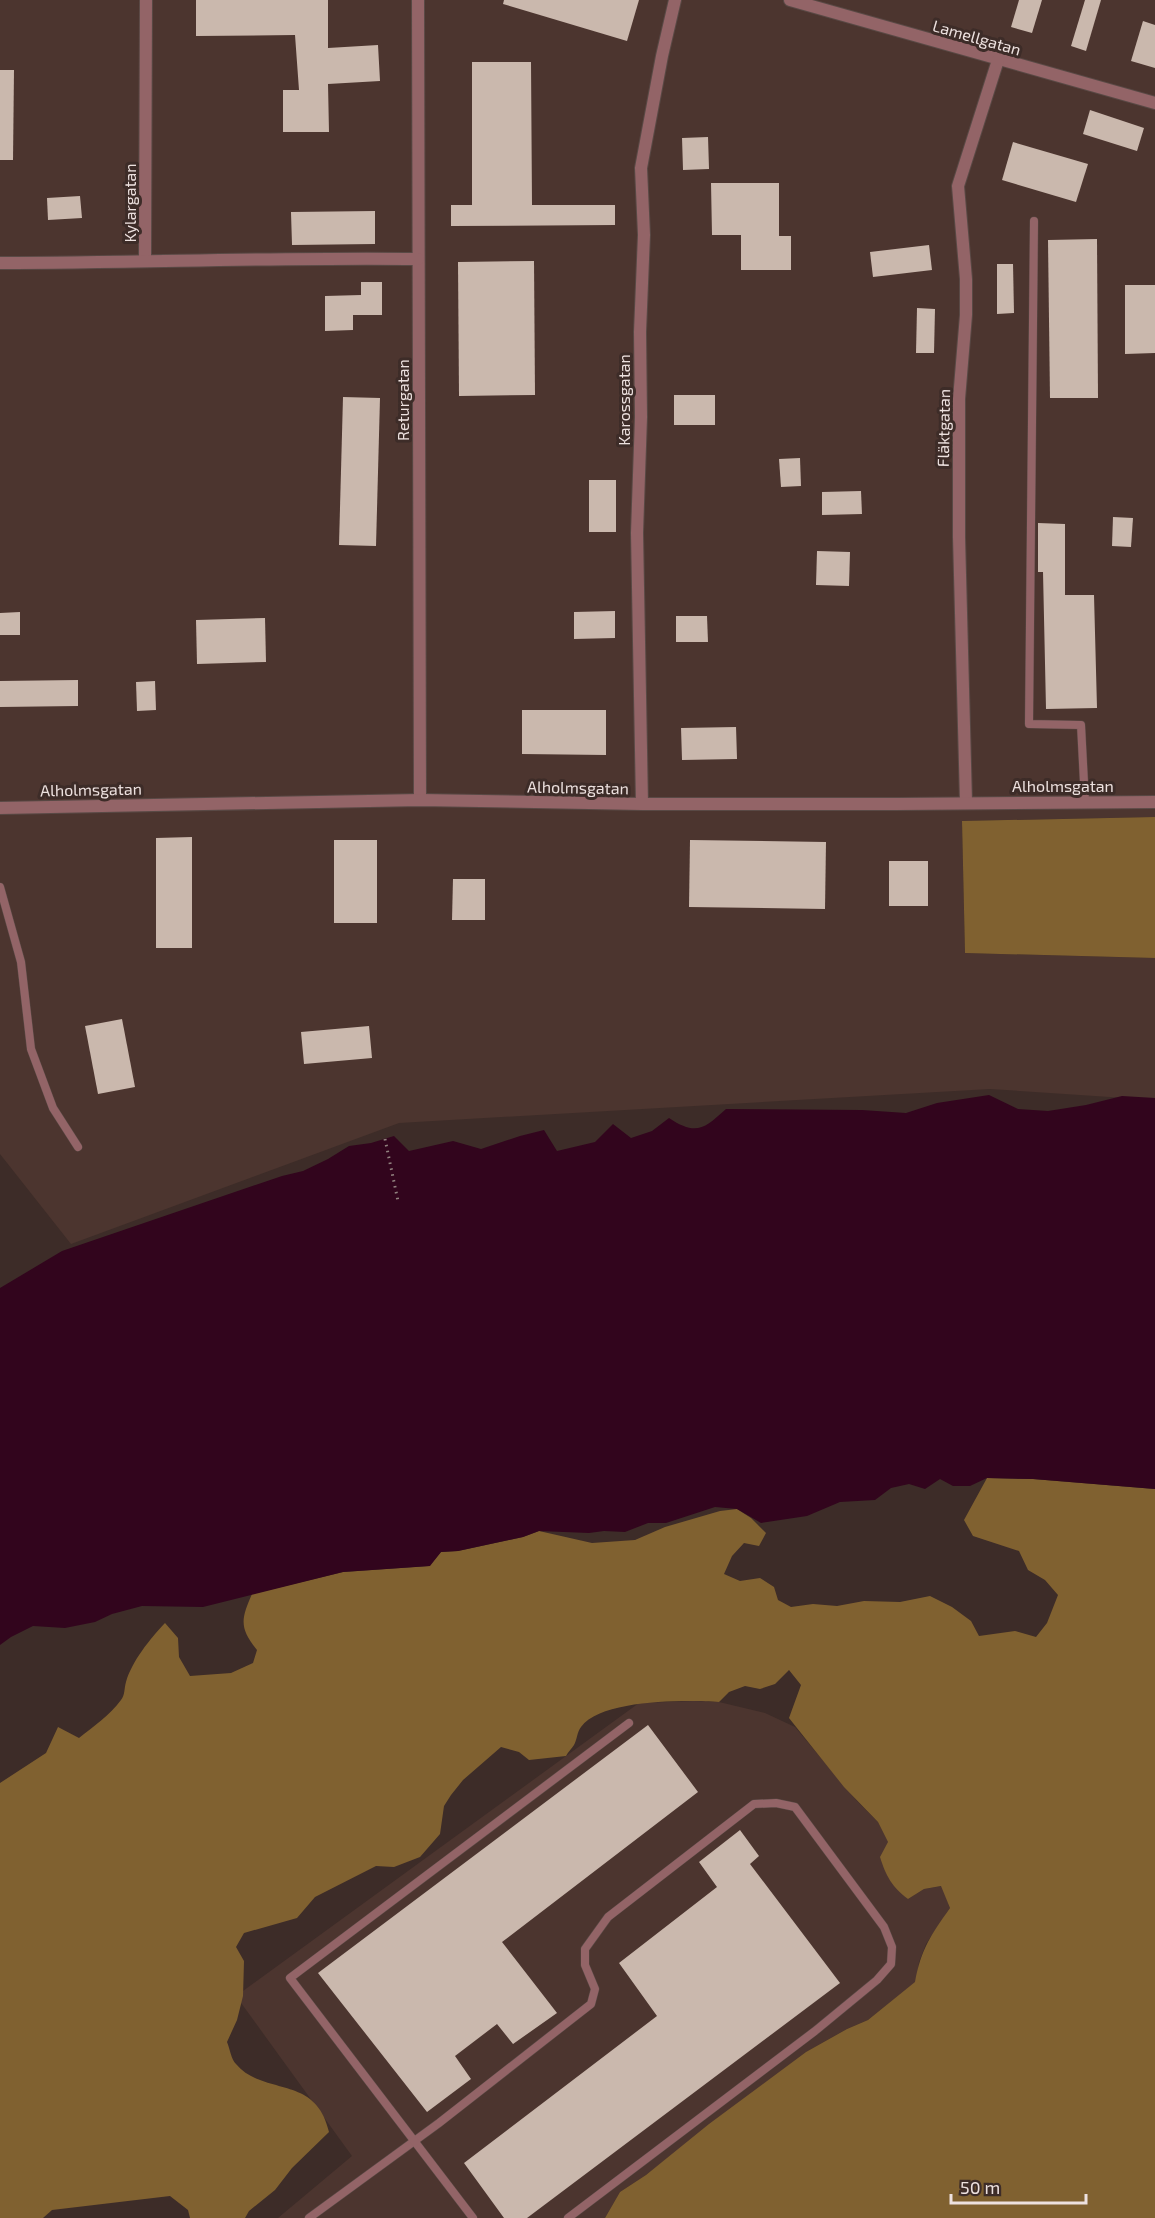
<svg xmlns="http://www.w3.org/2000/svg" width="1155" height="2218" viewBox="0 0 1155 2218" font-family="'Exo 2',sans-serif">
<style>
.built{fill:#4c352f}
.forest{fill:#806130}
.water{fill:#32051d}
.building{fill:#cab8ad}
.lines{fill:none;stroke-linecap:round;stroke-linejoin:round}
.service-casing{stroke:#594945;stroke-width:9}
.minor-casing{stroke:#594945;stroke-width:14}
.path{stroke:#91827f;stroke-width:3;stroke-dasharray:1.5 4.5;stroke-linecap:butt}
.service{stroke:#936467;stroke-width:8}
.minor{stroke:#936467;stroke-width:12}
.labels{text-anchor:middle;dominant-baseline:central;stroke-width:6;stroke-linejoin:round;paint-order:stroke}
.street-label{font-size:16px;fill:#ede1df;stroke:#3d2c28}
</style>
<rect width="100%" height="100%" fill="#3d2c28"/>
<!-- built -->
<g class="built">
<polygon points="0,0 1155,0 1155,817 962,821 965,953 1155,958 1155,1100 990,1089 399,1123 71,1244 0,1154"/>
<polygon points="694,1701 719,1702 765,1713 795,1727 857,1801 878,1822 888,1842 908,1899 924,1889 942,1886 950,1908 926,1944 919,1962 916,1982 868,2020 847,2029 806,2052 646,2175 620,2192 605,2218 278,2218 352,2156 236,1996 639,1703"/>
</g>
<!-- forest -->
<g class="forest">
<polygon points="1155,817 1155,958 965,953 962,821"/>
<path d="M987,1478l46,1 122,10v729h-550l15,-26 26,-17 63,-51 97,-72 41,-23 21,-9 47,-38c6,-33 16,-47 35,-74l-9,-22 -17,3 -16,10c-16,-12 -22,-23 -28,-42l8,-15 -10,-20 -34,-35 -55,-69 12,-33 -12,-15 -14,14 -15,5 -15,-3 -16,6 -10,10c-33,-2 -117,-3 -138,25 -4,5 -4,13 -7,18 -2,3 -6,7 -8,11l-37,4 -10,-8 -18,-5 -38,33 -12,15 -7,11 -4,28 -20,23 -26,10 -18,-1 -61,31 -18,21 -53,15 -8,14 8,14 -1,35 -6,24 -10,22c3,7 4,17 9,22 28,33 80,10 93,68l-37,36 -17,22 -26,21 -4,7h-55l-2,-8 -18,-14 -118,14 -9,8h-43v-435l46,-30 12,-26 21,11c14,-11 31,-23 42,-38 4,-5 3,-11 5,-18 6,-21 24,-43 39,-59l13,15 1,19 11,19 41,-3 22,-10 4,-13c-18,-22 -16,-31 -5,-56l91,-22 86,-6 12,-14 17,-1 65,-14 16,-6 53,12 43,-3 30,-13 55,-16 17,-2 14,9 15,15 -7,13 -15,-3 -12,13 -8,18 16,7 20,-3 14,9 4,13 13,7 22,-3 24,2 27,-5 36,1 30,-6 22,11 19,14 8,15 36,-5 21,6 11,-14 11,-28 -13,-15 -17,-10 -9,-19 -46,-15 -9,-16z"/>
</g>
<!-- water -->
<path class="water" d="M989,1095l29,14 30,2 38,-6 36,-9 33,2v391l-122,-10 -46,-1 -17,8h-17l-13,-7 -15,10 -16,-5 -18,4 -16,12 -35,2 -33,14 -46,7 -24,-14 -22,-2 -49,16h-18l-23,9 -21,-1 -15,2 -50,-2 -16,6 -65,14 -17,1 -11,14 -87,6 -140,35 -61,-1 -30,8 -17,8 -30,6 -32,-2 -22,11 -11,8v-357l62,-37 220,-75 21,-5 25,-12 21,-13 22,-3 23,-7 15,15 44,-10 28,8 39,-13 24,-6 13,21 38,-9 18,-18 18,14 21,-7 17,-13c27,18 35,11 57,-9l136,1 44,3 31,-10z"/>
<!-- building -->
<g class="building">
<polygon points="196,0 328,0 328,48 378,45 380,81 328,84 329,132 283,132 283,90 299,90 295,35 196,36"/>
<polygon points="504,0 639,0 627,41 503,4"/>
<polygon points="1019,0 1042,0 1032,33 1011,27"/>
<polygon points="1085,0 1101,0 1086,51 1071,46"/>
<polygon points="1143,21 1155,25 1155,68 1131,61"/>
<polygon points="472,62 531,62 532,205 615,205 615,225 451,226 451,205 472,205"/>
<polygon points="0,70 14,70 13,160 0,160"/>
<polygon points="1090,110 1144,128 1137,151 1083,134"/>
<polygon points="708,137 709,169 683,170 682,138"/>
<polygon points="1013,142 1088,164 1076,202 1002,180"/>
<polygon points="711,183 779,183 779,236 791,236 791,270 741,270 741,235 712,235"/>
<polygon points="80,196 82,218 48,220 47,198"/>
<polygon points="375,211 375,244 292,245 291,212"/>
<polygon points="1097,239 1098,398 1050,398 1048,240"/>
<polygon points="929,245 932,270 873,277 870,252"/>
<polygon points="534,261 535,395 459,396 458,262"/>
<polygon points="997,264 1013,264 1014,313 997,314"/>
<polygon points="361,282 382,282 382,315 353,315 353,330 325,331 325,296 361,295"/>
<polygon points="1125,285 1155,285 1155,353 1125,354"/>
<polygon points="917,308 935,309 934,353 916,353"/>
<rect x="674" y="395" width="41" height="30"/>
<polygon points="343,397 380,398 376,546 339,545"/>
<polygon points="800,458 801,486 781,487 779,459"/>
<rect x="589" y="480" width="27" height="52"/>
<polygon points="861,491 862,514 822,515 822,492"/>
<polygon points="1113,517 1133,518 1131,547 1112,546"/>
<polygon points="1038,523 1065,524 1065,595 1094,595 1097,708 1046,709 1043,572 1038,572"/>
<polygon points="817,551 850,552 849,586 816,585"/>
<polygon points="615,611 615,638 574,639 574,612"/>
<polygon points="20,612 20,635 0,635 0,613"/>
<polygon points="676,616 707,616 708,642 676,642"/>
<polygon points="265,618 266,662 197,664 196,620"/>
<polygon points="78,680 78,706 0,707 0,681"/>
<polygon points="155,681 156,710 137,711 136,682"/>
<polygon points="522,710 606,710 606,755 522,754"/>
<polygon points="736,727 737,759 682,760 681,728"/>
<polygon points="192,837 192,948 156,948 156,838"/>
<rect x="334" y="840" width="43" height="83"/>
<polygon points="690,840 826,842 825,909 689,907"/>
<rect x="889" y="861" width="39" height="45"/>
<polygon points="453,879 485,879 485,920 452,920"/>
<polygon points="122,1019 135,1087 98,1094 85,1026"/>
<polygon points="369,1026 372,1058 304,1064 301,1032"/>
<polygon points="648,1725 698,1792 502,1942 557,2013 513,2044 497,2024 455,2056 471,2079 427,2112 318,1973"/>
<polygon points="740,1830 759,1856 750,1864 840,1983 527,2218 504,2218 464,2163 657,2016 619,1963 717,1887 699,1862"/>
</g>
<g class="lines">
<defs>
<g id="service">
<polyline points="1034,221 1029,724 1081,725 1085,802"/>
<polyline points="0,887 21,962 31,1049 53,1108 78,1147"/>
<polyline points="309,2218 439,2123 591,2004 595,1989 585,1965 585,1949 608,1917 754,1804 776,1803 795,1807 884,1927 892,1947 891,1964 877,1980 815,2031 568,2218"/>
<polyline points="473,2218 290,1978 629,1723"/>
</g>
<g id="minor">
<polyline points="418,0 420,800"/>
<polyline points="790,0 1155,103"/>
<polyline points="145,260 146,0"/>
<path d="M0,263c139,0 279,-6 418,-4"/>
<polyline points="966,802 959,537 959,399 966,315 966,279 958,186 998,60"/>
<polyline points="642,804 637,533 641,417 640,332 644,235 641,168 662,56 675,0"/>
<polyline points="0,808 420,800 642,804 898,804 1155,802"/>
</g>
</defs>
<!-- service casing -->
<use href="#service" class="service-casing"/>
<!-- minor casing -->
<use href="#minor" class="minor-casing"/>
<!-- path -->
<polyline class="path" points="385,1139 398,1201"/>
<!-- service -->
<use href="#service" class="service"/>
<!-- minor -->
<use href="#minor" class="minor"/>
</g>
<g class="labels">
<!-- street labels -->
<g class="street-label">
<text transform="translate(977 37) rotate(16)">Lamellgatan</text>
<text transform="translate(129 203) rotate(-90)">Kylargatan</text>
<text transform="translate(402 400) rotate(-90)">Returgatan</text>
<text transform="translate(623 400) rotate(-90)">Karossgatan</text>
<text transform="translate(943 428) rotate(-89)">Fläktgatan</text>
<text x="1063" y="785">Alholmsgatan</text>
<text transform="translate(578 787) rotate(1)">Alholmsgatan</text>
<text transform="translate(91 789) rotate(-1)">Alholmsgatan</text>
</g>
</g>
<!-- scale -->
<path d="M951 2194v9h135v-9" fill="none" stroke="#ede1df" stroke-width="3"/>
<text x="960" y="2194" font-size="18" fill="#ede1df" stroke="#3d2c28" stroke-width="4.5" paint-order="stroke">50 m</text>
</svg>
